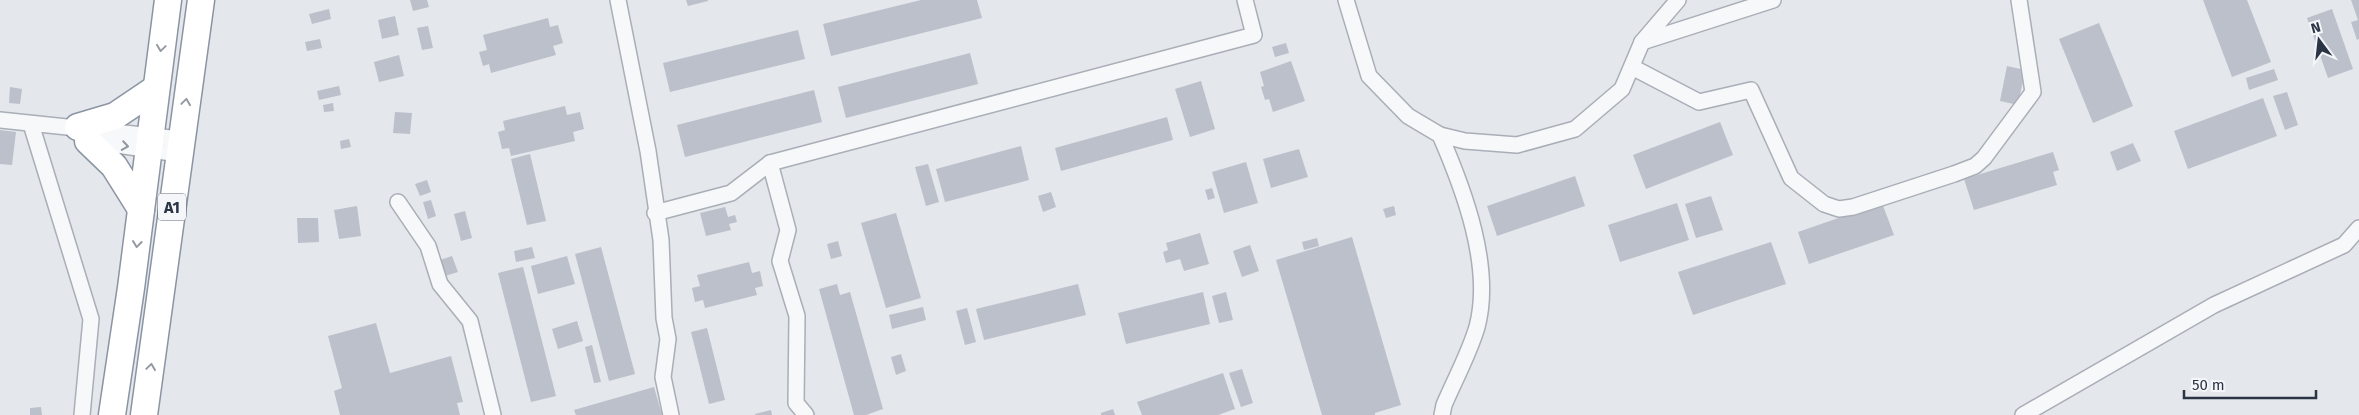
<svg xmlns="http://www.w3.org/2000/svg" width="2359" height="415" viewBox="0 0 2359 415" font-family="'Fira Sans',sans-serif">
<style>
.building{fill:#bbc0ca}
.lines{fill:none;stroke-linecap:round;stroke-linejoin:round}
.minor-casing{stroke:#a9aeb7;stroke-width:18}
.trunk-casing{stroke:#8b94a3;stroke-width:29}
.minor{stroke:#f7f8fa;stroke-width:15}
.trunk{stroke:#fff;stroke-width:26}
.oneway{stroke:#959aa2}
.oneway2{stroke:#9196a0}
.labels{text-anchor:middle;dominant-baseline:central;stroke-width:4.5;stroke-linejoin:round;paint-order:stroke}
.shield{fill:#f4f6f9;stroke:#676e7b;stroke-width:1}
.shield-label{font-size:16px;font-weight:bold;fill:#2b3445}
</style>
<rect width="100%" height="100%" fill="#e4e7ec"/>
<!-- building -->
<g class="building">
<polygon points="410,0 427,0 429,7 413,11"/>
<polygon points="686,0 708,0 708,1 688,6"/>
<polygon points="921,0 977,0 982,18 831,56 823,24"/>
<polygon points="2203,0 2247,0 2271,62 2232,77"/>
<polygon points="2351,0 2359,0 2359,39 2357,40 2351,22 2358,20"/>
<polygon points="329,9 331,19 312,24 309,14"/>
<polygon points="2332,9 2353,69 2328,78 2307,18"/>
<polygon points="395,16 399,35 382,39 378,20"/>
<polygon points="548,18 550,27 558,25 563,43 553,46 556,55 491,73 489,64 483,66 479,52 487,50 483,35"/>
<polygon points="2099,23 2133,106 2093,123 2059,39"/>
<polygon points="428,26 433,48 422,50 417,28"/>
<polygon points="798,30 805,59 670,92 663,63"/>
<polygon points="320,39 322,48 307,51 305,42"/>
<polygon points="1286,43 1289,53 1275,57 1272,47"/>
<polygon points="970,53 978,84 846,118 838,87"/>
<polygon points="399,55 404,76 379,82 374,62"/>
<polygon points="1291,61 1305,101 1273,112 1269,99 1265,100 1261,87 1264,86 1260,72"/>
<polygon points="2007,66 2025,70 2018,105 2000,101"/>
<polygon points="2274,69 2278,80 2249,90 2246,78"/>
<polygon points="1201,81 1215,129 1190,137 1175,89"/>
<polygon points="339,86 341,95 319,100 317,91"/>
<polygon points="10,87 22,89 20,104 9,103"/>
<polygon points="814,90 822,122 685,157 677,125"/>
<polygon points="2287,92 2298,125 2285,130 2273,96"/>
<polygon points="2263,98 2277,136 2188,169 2174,131"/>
<polygon points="333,103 334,111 324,112 323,105"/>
<polygon points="565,106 567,115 580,112 584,129 573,132 575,141 511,156 509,148 502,149 498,132 505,130 503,121"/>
<polygon points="395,112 412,113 410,134 393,133"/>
<polygon points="1167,117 1173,140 1061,171 1055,148"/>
<polygon points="1720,122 1733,155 1646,189 1633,155"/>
<polygon points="0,130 16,132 12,165 0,164"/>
<polygon points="349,139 351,147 341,149 340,141"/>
<polygon points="2133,143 2141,161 2117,171 2110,152"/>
<polygon points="1021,146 1029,180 945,202 936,169"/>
<polygon points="1299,149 1308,177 1271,188 1263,159"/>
<polygon points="2053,152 2059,170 2053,172 2057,185 1974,210 1964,179"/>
<polygon points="530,154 546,221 527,225 511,159"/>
<polygon points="1246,162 1258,203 1224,213 1212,172"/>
<polygon points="928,164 939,202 926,206 915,167"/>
<polygon points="1575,176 1585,206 1497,236 1487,206"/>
<polygon points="427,180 431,192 420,196 415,184"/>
<polygon points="1212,188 1215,198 1208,200 1205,190"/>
<polygon points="1051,192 1056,207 1043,212 1038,196"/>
<polygon points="1711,196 1723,230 1696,238 1685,204"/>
<polygon points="431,200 436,216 428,219 423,202"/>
<polygon points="1677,203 1689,240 1620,262 1608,225"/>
<polygon points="1882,203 1894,235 1809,264 1798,232"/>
<polygon points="357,206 361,236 339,239 334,210"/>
<polygon points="1394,206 1396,215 1386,218 1383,209"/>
<polygon points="725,207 728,217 735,215 737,222 729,224 731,230 706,236 700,213"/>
<polygon points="465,211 472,238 461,241 454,214"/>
<polygon points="896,213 921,298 886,308 861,223"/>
<polygon points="297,218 318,218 319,242 298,243"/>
<polygon points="1200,233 1209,264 1184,271 1180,259 1166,263 1163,252 1168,250 1166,243"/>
<polygon points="1352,237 1401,405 1375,413 1375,415 1322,415 1276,260"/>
<polygon points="1317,238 1319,246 1304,250 1302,242"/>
<polygon points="838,241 842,256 831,259 827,244"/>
<polygon points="1771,242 1786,284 1693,315 1678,272"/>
<polygon points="1250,245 1259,271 1242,277 1233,251"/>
<polygon points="532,247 535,258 516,262 514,251"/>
<polygon points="601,247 635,374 609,381 575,254"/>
<polygon points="452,256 458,272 445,276 440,260"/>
<polygon points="567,256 575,284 538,294 531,266"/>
<polygon points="749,262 752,273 760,271 763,286 755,288 757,295 705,308 703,300 695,302 692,288 700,286 697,275"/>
<polygon points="523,267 556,396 531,402 498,273"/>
<polygon points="837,284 840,295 850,292 883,409 866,415 854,415 819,289"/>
<polygon points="1078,284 1086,315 984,340 976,309"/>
<polygon points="1203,292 1210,324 1126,344 1118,313"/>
<polygon points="1226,292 1233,320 1219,323 1212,296"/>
<polygon points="923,307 926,320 892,329 889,315"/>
<polygon points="967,308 976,342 965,345 956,311"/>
<polygon points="577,321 583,341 558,349 552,329"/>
<polygon points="376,323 390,373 451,356 463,402 457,403 460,415 340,415 334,391 342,388 328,336"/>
<polygon points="707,328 725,400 709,404 691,332"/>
<polygon points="592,345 601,382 594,383 585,347"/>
<polygon points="901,354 906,371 896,375 891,357"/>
<polygon points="1242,369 1253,403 1241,407 1229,373"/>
<polygon points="1223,373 1235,409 1218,415 1142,415 1137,402"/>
<polygon points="654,387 662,415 576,415 574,410"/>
<polygon points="41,407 42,415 30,415 30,408"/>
<polygon points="1113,409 1115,415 1101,415 1101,413"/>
<polygon points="771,410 772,415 755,415 755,414"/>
</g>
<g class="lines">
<defs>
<g id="minor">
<polyline points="618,0 648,151 661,240 664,318 668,339 663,377 671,415"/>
<polyline points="1346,0 1369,76 1408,116 1440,135 1465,141 1517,145 1575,129 1622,89 1642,42 1678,0"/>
<polyline points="1642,42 1773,0"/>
<polyline points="1632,67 1699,102 1751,90 1791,178 1824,204 1839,209 1853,207 1954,174 1975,166 1984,158 2033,92 2019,0"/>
<polyline points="0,120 181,139"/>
<polyline points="31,124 91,319 82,415"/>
<path d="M1440,135c24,55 53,132 37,192 -8,27 -22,52 -33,78l-2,10"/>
<polyline points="90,141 178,154"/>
<polyline points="770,163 788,230 780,261 797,316 796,403 806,415"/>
<polyline points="398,202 428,246 440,284 470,321 493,415"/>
<polyline points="655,213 731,193 770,163 1254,35 1245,0"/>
<polyline points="2023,415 2214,305 2344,245 2359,228"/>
</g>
<g id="trunk">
<polyline points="78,127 115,116 155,89"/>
<polyline points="88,141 114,166 141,209"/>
<polyline points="112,415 131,288 168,0"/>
<polyline points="144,415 201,0"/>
</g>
</defs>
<!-- minor casing -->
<use href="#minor" class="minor-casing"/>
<!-- trunk casing -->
<use href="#trunk" class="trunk-casing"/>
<!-- minor -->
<use href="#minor" class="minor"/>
<!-- trunk -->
<use href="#trunk" class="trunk"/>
</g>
<!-- one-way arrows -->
<defs><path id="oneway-chevron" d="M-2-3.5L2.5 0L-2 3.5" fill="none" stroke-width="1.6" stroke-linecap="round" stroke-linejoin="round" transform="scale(1.25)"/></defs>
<g class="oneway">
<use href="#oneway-chevron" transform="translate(161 48) rotate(98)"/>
<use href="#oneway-chevron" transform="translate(186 102) rotate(-82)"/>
<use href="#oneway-chevron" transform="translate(137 244) rotate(97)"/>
<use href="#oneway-chevron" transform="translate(151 367) rotate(-82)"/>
</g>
<use class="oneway2" href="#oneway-chevron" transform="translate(125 146) rotate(9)"/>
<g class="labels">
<!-- shield labels -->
<rect class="shield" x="158" y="193.5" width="28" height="27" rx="4"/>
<g class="shield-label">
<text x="172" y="207">A1</text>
</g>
</g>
<!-- north arrow -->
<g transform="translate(2319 40) rotate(345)" stroke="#f4f6f9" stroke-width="4" paint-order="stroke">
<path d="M0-4L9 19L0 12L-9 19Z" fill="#2b3445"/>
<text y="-8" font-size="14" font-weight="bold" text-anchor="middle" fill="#2b3445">N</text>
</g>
<!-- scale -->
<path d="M2184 390v8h132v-8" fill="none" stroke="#2b3445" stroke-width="2.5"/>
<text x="2192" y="390" font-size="15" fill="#2b3445" stroke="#f4f6f9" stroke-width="4" paint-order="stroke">50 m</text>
</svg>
